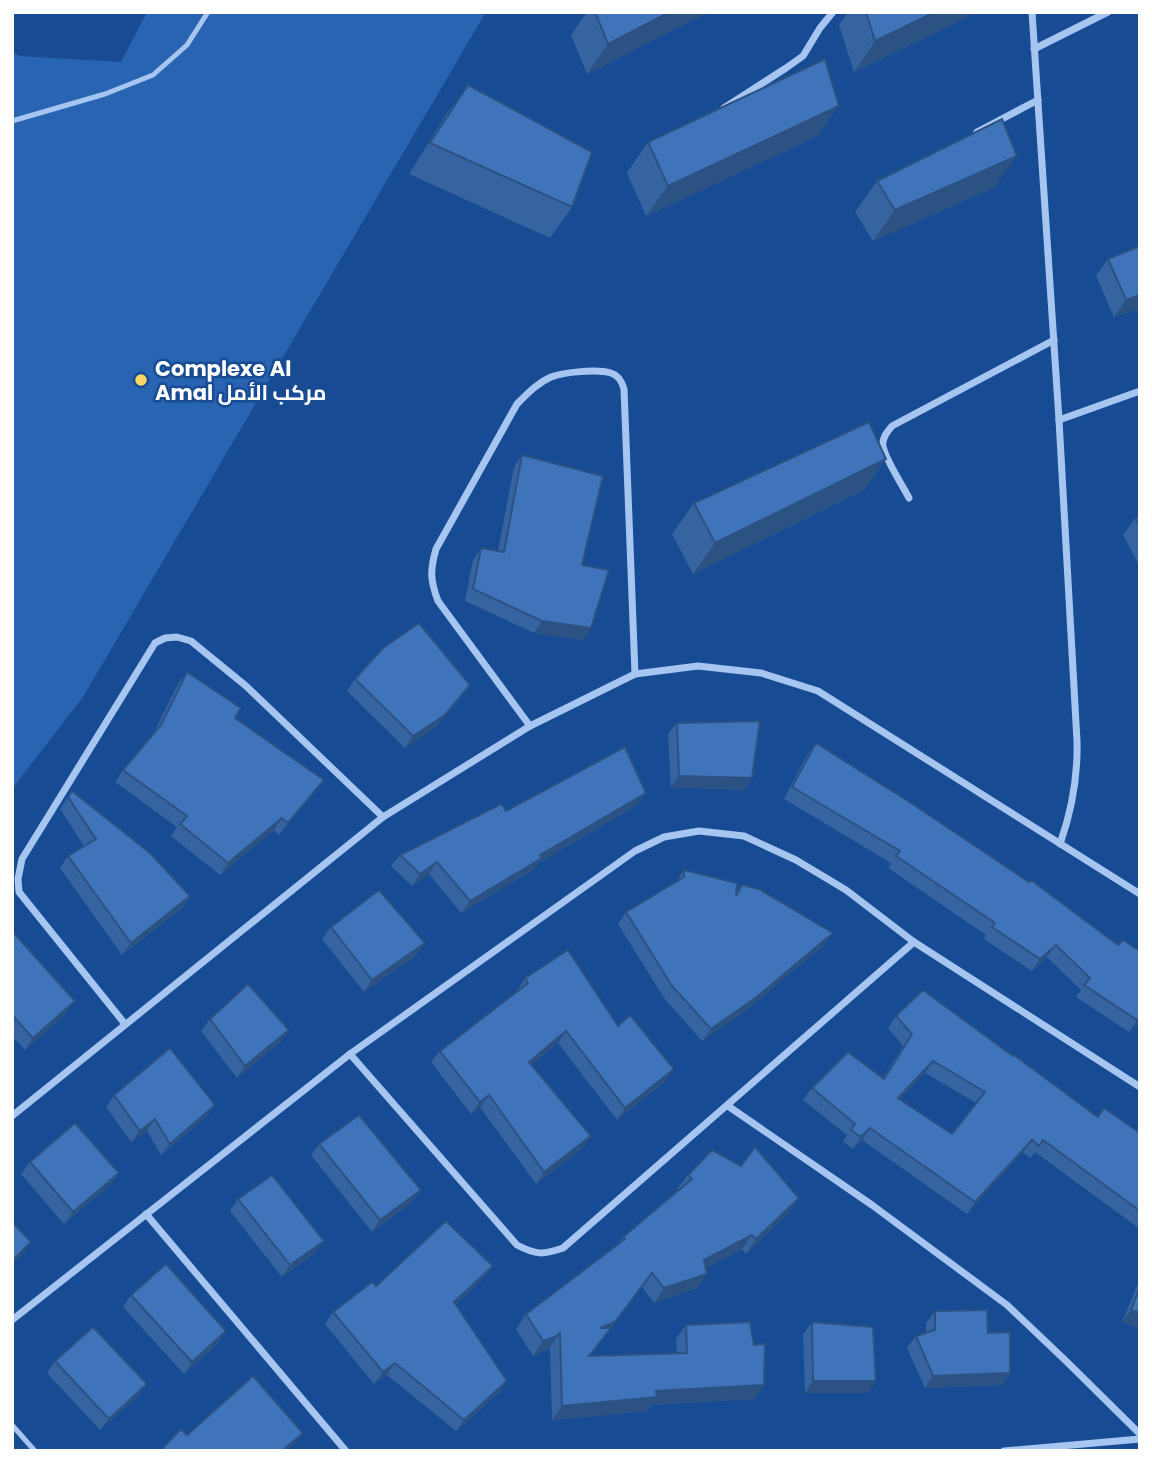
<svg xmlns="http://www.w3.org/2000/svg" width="1152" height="1463" viewBox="0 0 1152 1463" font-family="Poppins,Cairo,sans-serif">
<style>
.green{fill:#2964b2}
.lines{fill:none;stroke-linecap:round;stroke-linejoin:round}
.service{stroke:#a6c6f1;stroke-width:5}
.minor{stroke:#a6c6f1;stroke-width:7}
.wall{fill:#3664a1;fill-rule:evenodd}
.shaded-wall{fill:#2c5183}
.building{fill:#3f74bb;stroke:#2c5183;stroke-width:2;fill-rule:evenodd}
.poi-dot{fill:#ffd666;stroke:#174b93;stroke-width:2.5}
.labels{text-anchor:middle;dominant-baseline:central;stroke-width:5;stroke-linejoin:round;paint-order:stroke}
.poi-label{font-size:21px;font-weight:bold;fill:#fff;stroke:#174b93;text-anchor:start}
</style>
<rect width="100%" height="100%" fill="#174b93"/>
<!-- green -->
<polygon class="green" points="147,12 486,12 83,697 12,789 12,52 20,56 121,62"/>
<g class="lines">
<!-- service -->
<g class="service">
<polyline points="12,121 105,94 153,75 187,45 208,12"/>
<polyline points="12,1425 35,1451"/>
</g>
<!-- minor -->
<g class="minor">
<path d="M1032,12l27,408 18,321c1,37 -5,69 -17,103"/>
<polyline points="1034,49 1108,12"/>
<polyline points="724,108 786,68 803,56 820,28 833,12"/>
<polyline points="977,132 1038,100"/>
<polyline points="1059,420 1140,391"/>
<path d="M909,498c-6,-12 -24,-39 -26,-52 -1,-8 4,-14 9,-20l162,-86"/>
<path d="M530,726l-92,-125c-8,-21 -8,-31 -2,-52l81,-145c10,-10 20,-21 34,-27 13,-5 46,-8 60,-4 7,2 11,9 13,16l11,285"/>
<polyline points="125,1024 19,892 18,879 22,859 155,643 165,638 177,637 191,641 246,686 383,817"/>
<path d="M350,1054l167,191c19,10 26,10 46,3l351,-306"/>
<polyline points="728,1106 872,1205 1007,1305 1065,1360 1140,1434"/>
<polyline points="12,1116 383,817 530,726 635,674 698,666 761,673 818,691 1140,894"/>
<polyline points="146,1214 346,1451"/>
<polyline points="12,1320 350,1054 635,851 664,837 699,831 744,836 796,860 846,890 914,942 1140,1087"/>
<polyline points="1004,1451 1140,1439"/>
</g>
</g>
<!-- wall -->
<g class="wall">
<polygon points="587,12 709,12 587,74 571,35"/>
<polygon points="848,12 978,12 854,72 839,25"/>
<polygon points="468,85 572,207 550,238 409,174 446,115"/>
<polygon points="818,136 646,216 627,173 648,142"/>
<polygon points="877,181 995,187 873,241 855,212"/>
<polygon points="1140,246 1140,308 1114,317 1096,276 1108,259"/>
<polygon points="522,455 582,565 583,640 534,633 465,601 473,560 481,548 498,551 514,467"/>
<polygon points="886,459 864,490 693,574 672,534 694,503"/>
<polygon points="1140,516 1140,567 1123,535 1135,518"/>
<polygon points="187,672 315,792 279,835 274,830 220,875 171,836 177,827 115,782 123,770 154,732 178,684"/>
<polygon points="355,679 470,685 462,696 436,727 405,748 347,691"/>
<polygon points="677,723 752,778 744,790 671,787 668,734"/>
<polygon points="816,743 1118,945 1140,951 1140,1023 1129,1032 1076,997 1081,990 1047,957 1032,971 984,939 986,935 888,868 891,863 784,799 807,755"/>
<polygon points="72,791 190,896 182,908 122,955 60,868 68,856 84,846 60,809"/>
<polygon points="637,805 539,863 533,870 461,913 429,874 412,886 391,866 400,855 506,811"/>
<polygon points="684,870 736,893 742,885 833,933 824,945 749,1008 702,1041 664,998 618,924 626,912 676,882"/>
<polygon points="331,927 417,955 364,992 322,939"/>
<polygon points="12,931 66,1013 25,1050 12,1036"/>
<polygon points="525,978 618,1026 666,1081 617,1120 558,1043 531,1065 591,1136 583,1148 536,1184 480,1107 471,1114 431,1062 440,1051 517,991"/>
<path d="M896,1016l117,40 84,61 7,-9 36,25v96l-105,-77 -5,6 -7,-6 -56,62 -105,-74 -9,9 -10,-7 4,-7 -44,-35 9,-12 71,-10 20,-32 -15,-18zM925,1073l51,30 -24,31 -52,-35z"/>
<polygon points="210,1019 281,1042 237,1078 201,1031"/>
<polygon points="114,1095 215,1105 207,1116 161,1155 147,1131 131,1142 106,1107"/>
<polygon points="319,1144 421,1190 412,1202 372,1232 311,1155"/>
<polygon points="30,1162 119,1173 110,1185 64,1224 21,1174"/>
<polygon points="688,1175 799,1198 789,1212 746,1254 742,1249 706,1268 707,1274 697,1288 654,1303 642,1287 590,1356 677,1354 676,1339 686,1325 754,1345 764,1385 754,1399 651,1405 647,1411 552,1420 550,1347 545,1351 533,1356 516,1329 526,1314 617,1245 623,1237 678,1190 677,1189"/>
<polygon points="238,1199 315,1253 282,1277 230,1211"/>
<polygon points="484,1278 456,1304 499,1393 456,1431 387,1375 374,1384 325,1324 333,1312 376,1286"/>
<polygon points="1140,1282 1140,1329 1122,1322 1137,1286"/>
<polygon points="131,1295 226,1331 218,1343 184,1374 123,1307"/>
<polygon points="935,1311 988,1333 1010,1373 1002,1385 925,1388 907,1348 916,1336 926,1332 926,1323"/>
<polygon points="812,1322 876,1381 868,1393 805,1393 803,1334"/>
<polygon points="55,1361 138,1396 100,1430 47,1373"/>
</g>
<!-- shaded-wall -->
<g class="shaded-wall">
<polygon points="670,12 709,12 587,74 608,44"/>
<polygon points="935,12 978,12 854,72 875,41"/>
<polygon points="839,106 818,136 646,216 668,186"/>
<polygon points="1017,156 995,187 873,241 895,210"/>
<polygon points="1140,295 1140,308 1114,317 1126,300"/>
<polygon points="886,459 864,490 693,574 715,543"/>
<polygon points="542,621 591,628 583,640 534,633"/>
<polygon points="470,685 462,696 436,727 405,748 413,736"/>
<polygon points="679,776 752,778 744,790 671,787"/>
<polygon points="324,780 315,792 279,835 288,823"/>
<polygon points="646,793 637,805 539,863 533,870 461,913 470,901 540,855"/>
<polygon points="282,818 274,830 220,875 228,863"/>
<polygon points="437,862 429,874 412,886 420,874"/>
<polygon points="190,896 182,908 122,955 131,943"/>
<polygon points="833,933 824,945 749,1008 702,1041 711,1029"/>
<polygon points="425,943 417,955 364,992 372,980"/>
<polygon points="1056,945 1047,957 1032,971 1040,959"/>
<polygon points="75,1001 66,1013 25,1050 33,1038"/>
<polygon points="1140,1018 1140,1023 1129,1032 1137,1020"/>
<polygon points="289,1030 281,1042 237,1078 245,1066"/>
<polygon points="566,1031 558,1043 521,1074 529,1062"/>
<polygon points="933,1061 925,1073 890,1110 898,1098"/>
<polygon points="674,1069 666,1081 617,1120 625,1108"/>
<polygon points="489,1095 480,1107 471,1114 480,1102"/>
<polygon points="215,1105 207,1116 161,1155 170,1144"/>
<polygon points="155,1119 147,1131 131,1142 140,1131"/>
<polygon points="870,1128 862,1140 853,1149 861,1137"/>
<polygon points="591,1136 583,1148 536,1184 544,1172"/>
<polygon points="1032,1140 1023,1152 967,1214 975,1202"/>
<polygon points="119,1173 110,1185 64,1224 73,1212"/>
<polygon points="421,1190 412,1202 372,1232 380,1220"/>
<polygon points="799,1198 789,1212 746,1254 756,1239"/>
<polygon points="752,1235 742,1249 694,1275 704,1260"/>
<polygon points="324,1241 315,1253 282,1277 290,1265"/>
<polygon points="31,1242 23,1254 12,1264 12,1261"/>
<polygon points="493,1266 484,1278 445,1314 454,1302"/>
<polygon points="652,1273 642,1287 579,1370 600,1328"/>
<polygon points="707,1274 697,1288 654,1303 664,1288"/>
<polygon points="1131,1310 1140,1313 1140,1329 1122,1322"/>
<polygon points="226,1331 218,1343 184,1374 192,1362"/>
<polygon points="560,1333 550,1347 545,1351 533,1356 543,1341"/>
<polygon points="395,1363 387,1375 374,1384 383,1372"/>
<polygon points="1010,1373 1002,1385 925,1388 933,1376"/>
<polygon points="507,1381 499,1393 456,1431 464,1420"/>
<polygon points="813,1381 876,1381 868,1393 805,1393"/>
<polygon points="147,1384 138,1396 100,1430 109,1419"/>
<polygon points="764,1385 754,1399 651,1405 647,1411 552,1420 562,1406 656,1391"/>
<polygon points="303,1433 295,1444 287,1451 282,1451"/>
</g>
<!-- building -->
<g class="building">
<polygon points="595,12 670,12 608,44"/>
<polygon points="866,12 935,12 875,41"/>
<polygon points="825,59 839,106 668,186 648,142"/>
<polygon points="468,85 592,152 572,207 430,143"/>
<polygon points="1002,119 1017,156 895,210 877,181"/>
<polygon points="1140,246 1140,295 1126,300 1108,259"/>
<polygon points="869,422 886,459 715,543 694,503"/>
<polygon points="522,455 603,476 582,565 609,570 591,628 542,621 473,589 481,548 504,552"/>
<polygon points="1140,516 1140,526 1135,518"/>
<polygon points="419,623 470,685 445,715 413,736 355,679 383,648"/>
<polygon points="187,672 241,708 235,718 324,780 288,823 282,818 228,863 180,824 187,816 123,770 161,725"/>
<polygon points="760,721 752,778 679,776 677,723"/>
<polygon points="816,743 908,801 1029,882 1031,880 1118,945 1123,940 1140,951 1140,1018 1137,1020 1084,985 1090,978 1056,945 1040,959 992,927 995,923 896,856 900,851 792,787"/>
<polygon points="625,747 646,793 540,855 542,858 470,901 437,862 420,874 400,855 501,804 506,811"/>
<polygon points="72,791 150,853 190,896 131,943 68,856 96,839 68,797"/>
<polygon points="684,870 737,883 736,896 742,885 759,889 833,933 758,996 711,1029 672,986 626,912 684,877"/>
<polygon points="379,890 425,943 372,980 331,927"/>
<polygon points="12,931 75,1001 33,1038 12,1015"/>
<polygon points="568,950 618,1026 630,1015 674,1069 625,1108 566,1031 529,1062 591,1136 544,1172 489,1095 480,1102 440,1051 528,983 525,978"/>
<polygon points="248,984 289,1030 245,1066 210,1019"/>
<path d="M923,990l90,66 1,-1 84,62 6,-9 36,25v78l-97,-71 -4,6 -7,-6 -57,62 -105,-74 -9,9 -10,-7 4,-6 -43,-36 36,-36 36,27 28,-45 -16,-18zM933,1061l52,31 -33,42 -54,-36z"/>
<polygon points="170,1048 215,1105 170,1144 155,1119 140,1131 114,1095"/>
<polygon points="359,1115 421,1190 380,1220 319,1144"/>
<polygon points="75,1123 119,1173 73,1212 30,1162"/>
<polygon points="755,1147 799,1198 756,1239 752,1235 704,1260 707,1274 664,1288 652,1273 615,1322 600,1328 611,1328 589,1356 687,1353 686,1325 750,1322 754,1345 765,1344 764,1385 656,1391 657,1397 562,1406 560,1333 555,1337 543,1341 526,1314 625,1239 623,1237 692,1179 688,1175 712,1150 741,1166"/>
<polygon points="272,1175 324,1241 290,1265 238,1199"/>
<polygon points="446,1221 493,1266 454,1302 507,1381 464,1420 395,1363 383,1372 333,1312 372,1282 376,1286"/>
<polygon points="12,1222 31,1242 12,1261"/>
<polygon points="166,1264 226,1331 192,1362 131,1295"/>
<polygon points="1140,1287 1140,1313 1131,1310"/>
<polygon points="987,1310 988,1333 1010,1332 1010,1373 933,1376 916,1336 935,1330 935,1311"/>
<polygon points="812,1322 873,1327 876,1381 813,1381"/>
<polygon points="93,1327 147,1384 109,1419 55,1361"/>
<polygon points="253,1376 303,1433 282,1451 160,1451 181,1429 187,1435"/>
</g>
<!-- markers -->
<circle class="poi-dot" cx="141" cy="380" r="7"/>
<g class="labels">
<!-- poi labels -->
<g class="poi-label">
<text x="155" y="368">Complexe Al<tspan x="155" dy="24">Amal مركب الأمل</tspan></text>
</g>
</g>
<!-- border -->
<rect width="1152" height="1463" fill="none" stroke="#ffffff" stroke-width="28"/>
</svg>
